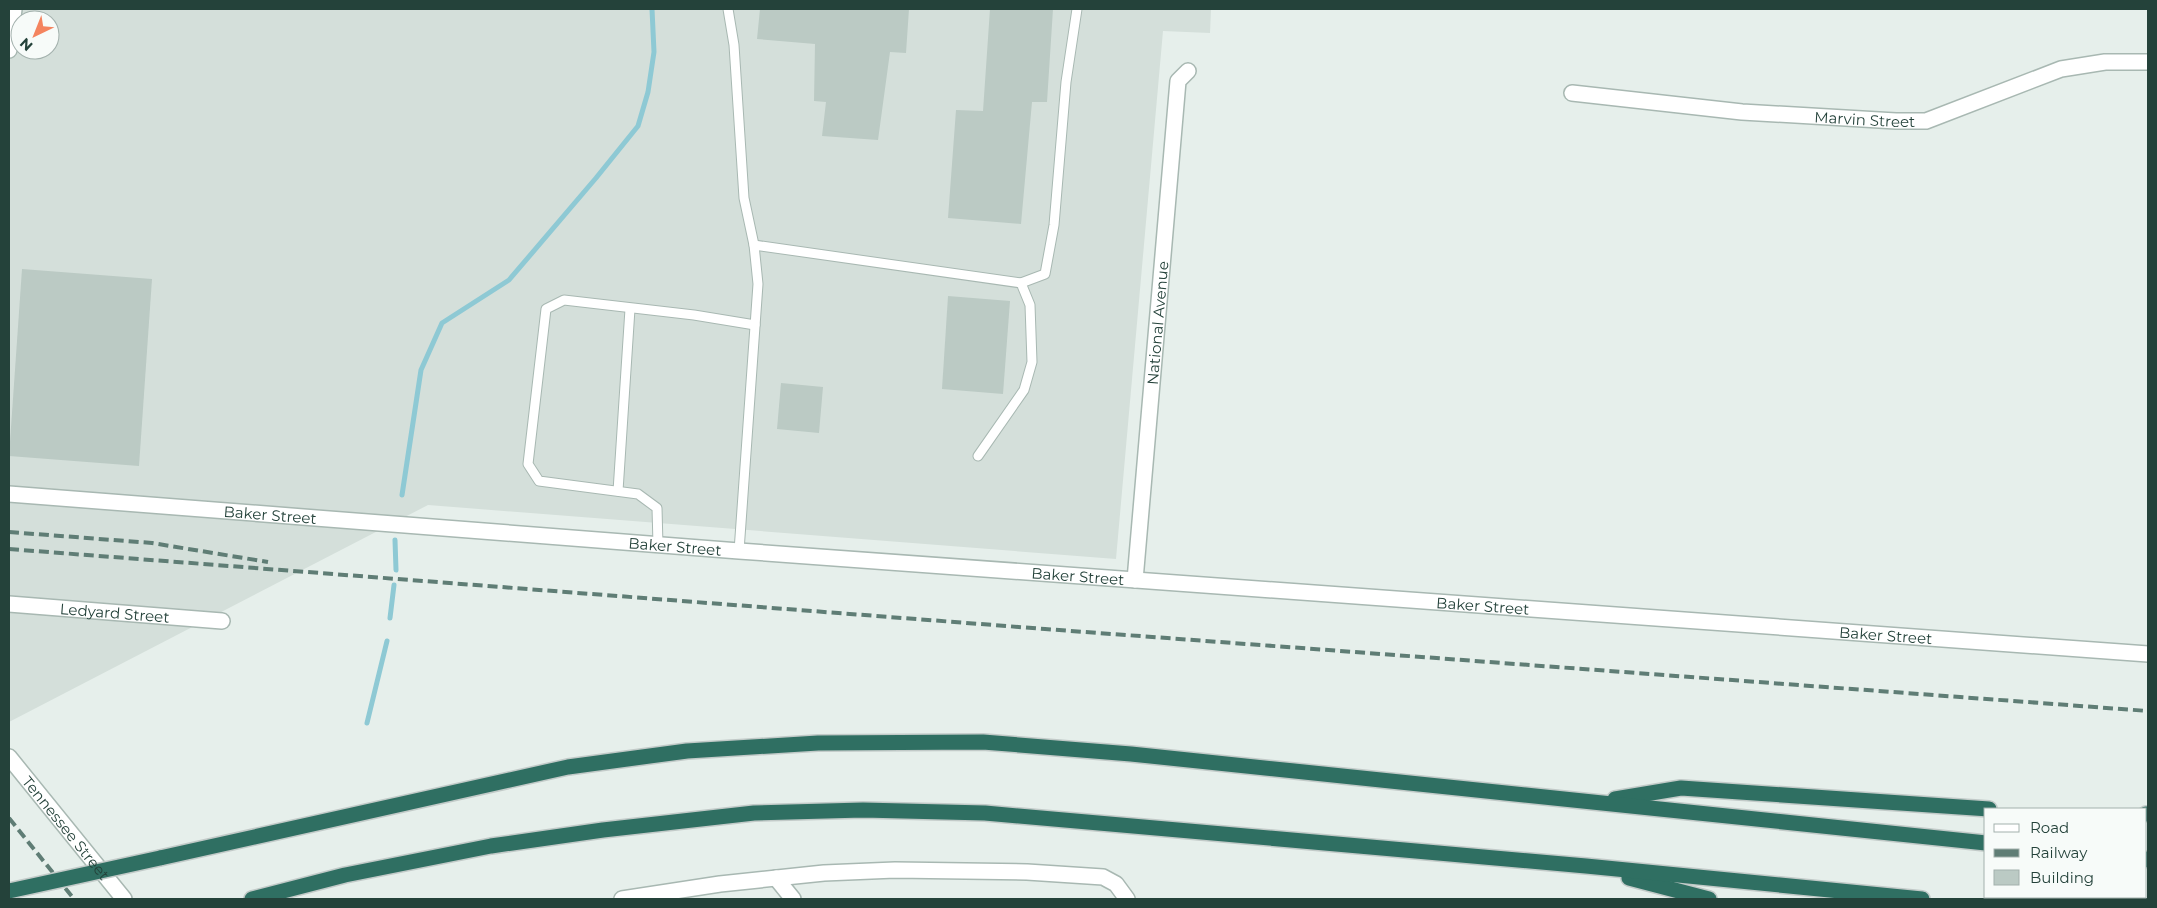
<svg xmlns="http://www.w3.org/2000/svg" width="2157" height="908" viewBox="0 0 2157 908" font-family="Montserrat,sans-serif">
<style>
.built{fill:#d4dfda;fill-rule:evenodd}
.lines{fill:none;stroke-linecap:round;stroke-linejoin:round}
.stream{stroke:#8ec9d4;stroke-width:5}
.building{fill:#bbcac4}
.lane-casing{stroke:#a8b8b2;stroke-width:11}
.street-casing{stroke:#a8b8b2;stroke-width:18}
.highway-casing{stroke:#c2cac8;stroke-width:18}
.lane{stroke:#fff;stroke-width:9}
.street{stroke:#fff;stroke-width:15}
.highway{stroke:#2f6f62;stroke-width:15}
.rail{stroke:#5f7d75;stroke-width:4;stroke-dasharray:10 5;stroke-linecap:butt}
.highway-bridge-casing{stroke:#c2cac8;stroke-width:18;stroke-linecap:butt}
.highway-bridge{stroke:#2f6f62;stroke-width:15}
.labels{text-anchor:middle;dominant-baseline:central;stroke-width:5;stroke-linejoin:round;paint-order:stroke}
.street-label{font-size:15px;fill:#24423a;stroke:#f7fbf9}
</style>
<rect width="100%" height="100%" fill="#e6efeb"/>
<!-- built -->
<path class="built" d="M9,9h1202l-1,24 -47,-2 -47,528 -688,-54 -419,217zM20,20h30v30h-30z"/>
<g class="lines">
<!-- stream -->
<g class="stream">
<polyline points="402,495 421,370 442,323 509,280 596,178 638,126 648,92 654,52 652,9"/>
<polyline points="395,540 396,570"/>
<polyline points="390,618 394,585"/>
<polyline points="367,723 387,641"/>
</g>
</g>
<!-- building -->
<g class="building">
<polygon points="760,9 909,9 906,53 890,52 878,140 822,136 826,102 814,101 815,44 757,39"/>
<polygon points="990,9 1053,9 1047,102 1032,102 1021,224 948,218 956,110 983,111"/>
<polygon points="22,269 152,279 139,466 9,456"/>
<polygon points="948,296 1010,301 1003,394 942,389"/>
<polygon points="781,383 823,387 819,433 777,429"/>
</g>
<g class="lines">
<defs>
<g id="lane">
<polyline points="728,9 734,45 744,198 754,245 758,284 739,551"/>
<polyline points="754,245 1021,283 1030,305 1032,362 1024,390 978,456"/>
<polyline points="1021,283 1045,274 1054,225 1066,82 1077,9"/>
<polyline points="618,491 630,309"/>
<polyline points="658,545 657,508 638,494 539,481 528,464 546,309 564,300 694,315 755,325"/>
</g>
<g id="street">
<polyline points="9,50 14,9"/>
<path id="s1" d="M1572,93l170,19 154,9h30l135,-52 44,-7h43"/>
<path id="s2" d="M9,494l730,57 1409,103"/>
<path id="s3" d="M1135,580l43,-499 10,-10"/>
<path id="s4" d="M9,604l213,17"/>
<path id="s5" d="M9,757l115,142"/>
<polyline points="776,878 793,899"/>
<polyline points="622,899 720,884 824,873 895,870 1027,872 1103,877 1116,884 1127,899"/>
</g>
<g id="highway">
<polyline points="1615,799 1681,788 1989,809"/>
<polyline points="2146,814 2148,814"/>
<polyline points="160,858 568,767 687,751 818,743 983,742 1131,754 1986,843"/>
<polyline points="2146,859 2148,860"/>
<polyline points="1629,878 1709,899"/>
<polyline points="252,899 345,875 491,846 603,830 754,813 863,810 985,813 1586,866 1922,899"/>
</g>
</defs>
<!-- lane casing -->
<use href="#lane" class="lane-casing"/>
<!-- street casing -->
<use href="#street" class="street-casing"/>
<!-- highway casing -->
<use href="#highway" class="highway-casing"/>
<!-- lane -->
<use href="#lane" class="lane"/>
<!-- street -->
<use href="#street" class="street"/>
<!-- highway -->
<use href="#highway" class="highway"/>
<!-- rail -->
<g class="rail">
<polyline points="9,532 152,543 268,562"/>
<polyline points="9,549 1045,629 2148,711"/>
<polyline points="9,818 74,899"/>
</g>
<defs>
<polyline id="highway-bridge" points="9,891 160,858"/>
</defs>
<!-- highway-bridge casing -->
<use href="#highway-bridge" class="highway-bridge-casing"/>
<!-- highway-bridge -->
<use href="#highway-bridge" class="highway-bridge"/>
</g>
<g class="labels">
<!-- street labels -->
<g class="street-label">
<text stroke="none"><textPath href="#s1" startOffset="294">Marvin Street</textPath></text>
<text stroke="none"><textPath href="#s3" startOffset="258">National Avenue</textPath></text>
<text stroke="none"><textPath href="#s2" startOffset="262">Baker Street</textPath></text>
<text stroke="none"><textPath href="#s2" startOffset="668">Baker Street</textPath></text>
<text stroke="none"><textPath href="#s2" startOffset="1072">Baker Street</textPath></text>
<text stroke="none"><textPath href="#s2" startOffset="1478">Baker Street</textPath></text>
<text stroke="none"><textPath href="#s4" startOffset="106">Ledyard Street</textPath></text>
<text stroke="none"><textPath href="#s2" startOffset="1882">Baker Street</textPath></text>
<text stroke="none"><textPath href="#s5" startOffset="91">Tennessee Street</textPath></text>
</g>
</g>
<!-- border -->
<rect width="2157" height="908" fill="none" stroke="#24423a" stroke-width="20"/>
<!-- legend -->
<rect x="1984" y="808" width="162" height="90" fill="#f7fbf9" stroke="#a3b1ad"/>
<rect x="1994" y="824" width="25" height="8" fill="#ffffff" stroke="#a3b1ad"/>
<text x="2030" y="833" font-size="15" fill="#24423a">Road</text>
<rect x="1994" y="849" width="25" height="8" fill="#5f7d75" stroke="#a3b1ad"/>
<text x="2030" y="858" font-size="15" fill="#24423a">Railway</text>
<rect x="1994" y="870" width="25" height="15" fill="#bbcac4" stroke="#a3b1ad"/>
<text x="2030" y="883" font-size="15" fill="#24423a">Building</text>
<!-- north arrow -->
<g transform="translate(35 35) rotate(223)"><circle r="24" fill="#f7fbf9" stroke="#a3b1ad"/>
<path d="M0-4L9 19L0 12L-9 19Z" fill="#f4845f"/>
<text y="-8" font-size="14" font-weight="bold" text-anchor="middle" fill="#24423a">N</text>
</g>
</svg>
